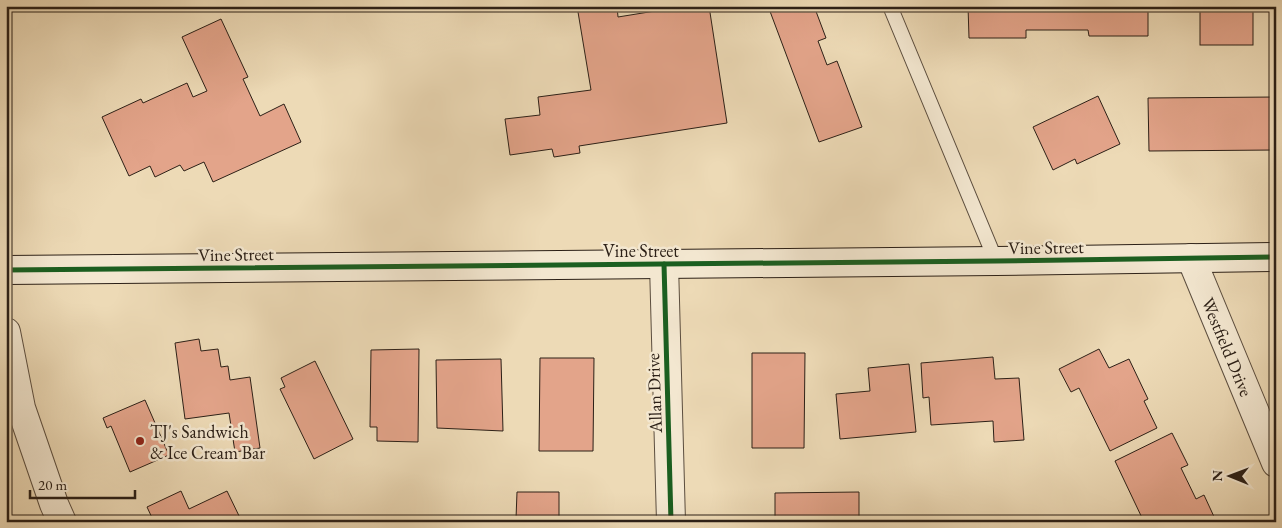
<svg xmlns="http://www.w3.org/2000/svg" width="1282" height="528" viewBox="0 0 1282 528" font-family="'EB Garamond',serif">
<style>
.building{fill:#e3a48a;stroke:#2c2017}
.lines{fill:none;stroke-linecap:round;stroke-linejoin:round}
.lane-casing{stroke:#5c4e3f;stroke-width:16}
.street-casing{stroke:#5c4e3f;stroke-width:30}
.secondary-casing{stroke:#2c2017;stroke-width:30}
.lane{stroke:#f3e7d0;stroke-width:14}
.street{stroke:#f3e7d0;stroke-width:28}
.secondary{stroke:#f3e7d0;stroke-width:28}
.cycleway-casing{stroke:#f3e7d0;stroke-width:8}
.cycleway{stroke:#1b5e20;stroke-width:5}
.poi-dot{fill:#8f2418;stroke:#f3e7d0;stroke-width:2}
.labels{text-anchor:middle;dominant-baseline:central;stroke-width:5;stroke-linejoin:round;paint-order:stroke}
.street-label{font-size:18px;fill:#2c2017;stroke:#f3e7d0}
.poi-label{font-size:18px;fill:#2c2017;stroke:#f3e7d0;text-anchor:start}
</style>
<rect width="100%" height="100%" fill="#eddab6"/>
<filter id="stains"><feTurbulence type="fractalNoise" baseFrequency=".004" numOctaves="4"/><feColorMatrix values="0 0 0 0 .2 0 0 0 0 .09 0 0 0 0 .02 0 0 0 .5 -.17"/></filter>
<radialGradient id="worn" r=".72"><stop offset=".6" stop-color="#630" stop-opacity="0"/><stop offset="1" stop-color="#630" stop-opacity=".3"/></radialGradient>
<!-- building -->
<g class="building">
<polygon points="577,6 617,6 618,17 686,6 709,6 727,123 579,146 580,153 554,157 552,149 510,155 505,119 540,115 538,97 591,90"/>
<polygon points="768,6 814,6 826,38 818,41 827,65 837,61 862,127 819,142"/>
<polygon points="968,6 1148,6 1148,36 1089,36 1088,30 1026,30 1026,38 969,38"/>
<rect x="1200" y="6" width="53" height="39"/>
<polygon points="221,19 248,77 243,79 260,116 284,104 301,142 213,182 204,162 184,171 180,165 155,177 150,166 129,176 102,117 141,99 143,103 187,83 193,97 207,91 182,37"/>
<polygon points="1098,96 1120,144 1077,164 1075,159 1053,170 1033,127"/>
<polygon points="1276,97 1276,150 1149,151 1148,98"/>
<polygon points="199,339 201,351 218,349 221,367 228,366 230,380 250,377 260,448 235,452 229,413 185,419 175,343"/>
<polygon points="419,349 418,442 377,441 377,427 370,427 371,350"/>
<polygon points="1099,349 1109,368 1129,359 1148,399 1144,401 1157,428 1110,451 1079,388 1071,392 1059,369"/>
<polygon points="752,353 805,353 804,448 752,448"/>
<polygon points="993,357 995,379 1019,378 1024,440 994,442 993,421 931,425 929,397 923,398 921,363"/>
<polygon points="540,358 594,358 593,451 539,451"/>
<polygon points="501,359 503,431 437,428 436,360"/>
<polygon points="315,361 353,439 314,459 280,389 285,387 281,378"/>
<polygon points="909,364 916,432 840,439 836,394 870,391 868,368"/>
<polygon points="145,400 169,455 130,472 111,426 107,428 103,418"/>
<polygon points="1172,433 1188,465 1181,468 1196,499 1204,495 1216,521 1144,522 1115,461"/>
<polygon points="181,491 189,509 227,491 242,522 154,522 147,507"/>
<polygon points="517,492 559,492 559,522 493,522 493,519 516,519"/>
<polygon points="859,492 859,522 775,522 775,493"/>
<polygon points="944,517 963,519 963,522 944,522"/>
</g>
<g class="lines">
<defs>
<polyline id="lane" points="890,6 996,261"/>
<g id="street">
<path id="s1" d="M1191,258l85,205"/>
<polyline points="664,264 671,522"/>
<polyline points="6,332 21,408 54,504 62,522"/>
</g>
<polyline id="secondary" points="6,270 996,261 1276,257"/>
</defs>
<!-- lane casing -->
<use href="#lane" class="lane-casing"/>
<!-- street casing -->
<use href="#street" class="street-casing"/>
<!-- secondary casing -->
<use href="#secondary" class="secondary-casing"/>
<!-- lane -->
<use href="#lane" class="lane"/>
<!-- street -->
<use href="#street" class="street"/>
<!-- secondary -->
<use href="#secondary" class="secondary"/>
<defs>
<g id="cycleway">
<polyline points="664,264 671,522"/>
<polyline points="6,270 996,261 1276,257"/>
</g>
</defs>
<!-- cycleway casing -->
<use href="#cycleway" class="cycleway-casing"/>
<!-- cycleway -->
<use href="#cycleway" class="cycleway"/>
</g>
<!-- markers -->
<circle class="poi-dot" cx="140" cy="441" r="5"/>
<g class="labels">
<!-- street labels -->
<g class="street-label">
<text transform="translate(1046 247) rotate(-1)">Vine Street</text>
<text x="641" y="250">Vine Street</text>
<text transform="translate(236 254) rotate(-1)">Vine Street</text>
<text stroke="none"><textPath href="#s1" startOffset="96">Westfield Drive</textPath></text>
<text transform="translate(654 393) rotate(-92)">Allan Drive</text>
</g>
<!-- poi labels -->
<g class="poi-label">
<text x="150" y="431">TJ's Sandwich<tspan x="150" dy="21">&amp; Ice Cream Bar</tspan></text>
</g>
</g>
<!-- margin -->
<rect width="1282" height="528" fill="none" stroke="#eddab6" stroke-width="25"/>
<rect x="8" y="8" width="1267" height="513" fill="none" stroke="#2c2017" stroke-width="2.5"/>
<rect x="12" y="12" width="1257" height="503" fill="none" stroke="#2c2017"/>
<!-- north arrow -->
<g transform="translate(1230 476) rotate(271)" stroke="#f3e7d0" stroke-width="4" paint-order="stroke">
<path d="M0-4L9 19L0 12L-9 19Z" fill="#2c2017"/>
<text y="-8" font-size="14" font-weight="bold" text-anchor="middle" fill="#2c2017">N</text>
</g>
<!-- scale -->
<path d="M30 490v8h105v-8" fill="none" stroke="#2c2017" stroke-width="2.5"/>
<text x="38" y="490" font-size="15" fill="#2c2017" stroke="#f3e7d0" stroke-width="4" paint-order="stroke">20 m</text>
<rect width="100%" height="100%" filter="url(#stains)"/>
<rect width="100%" height="100%" fill="url(#worn)"/>
</svg>
